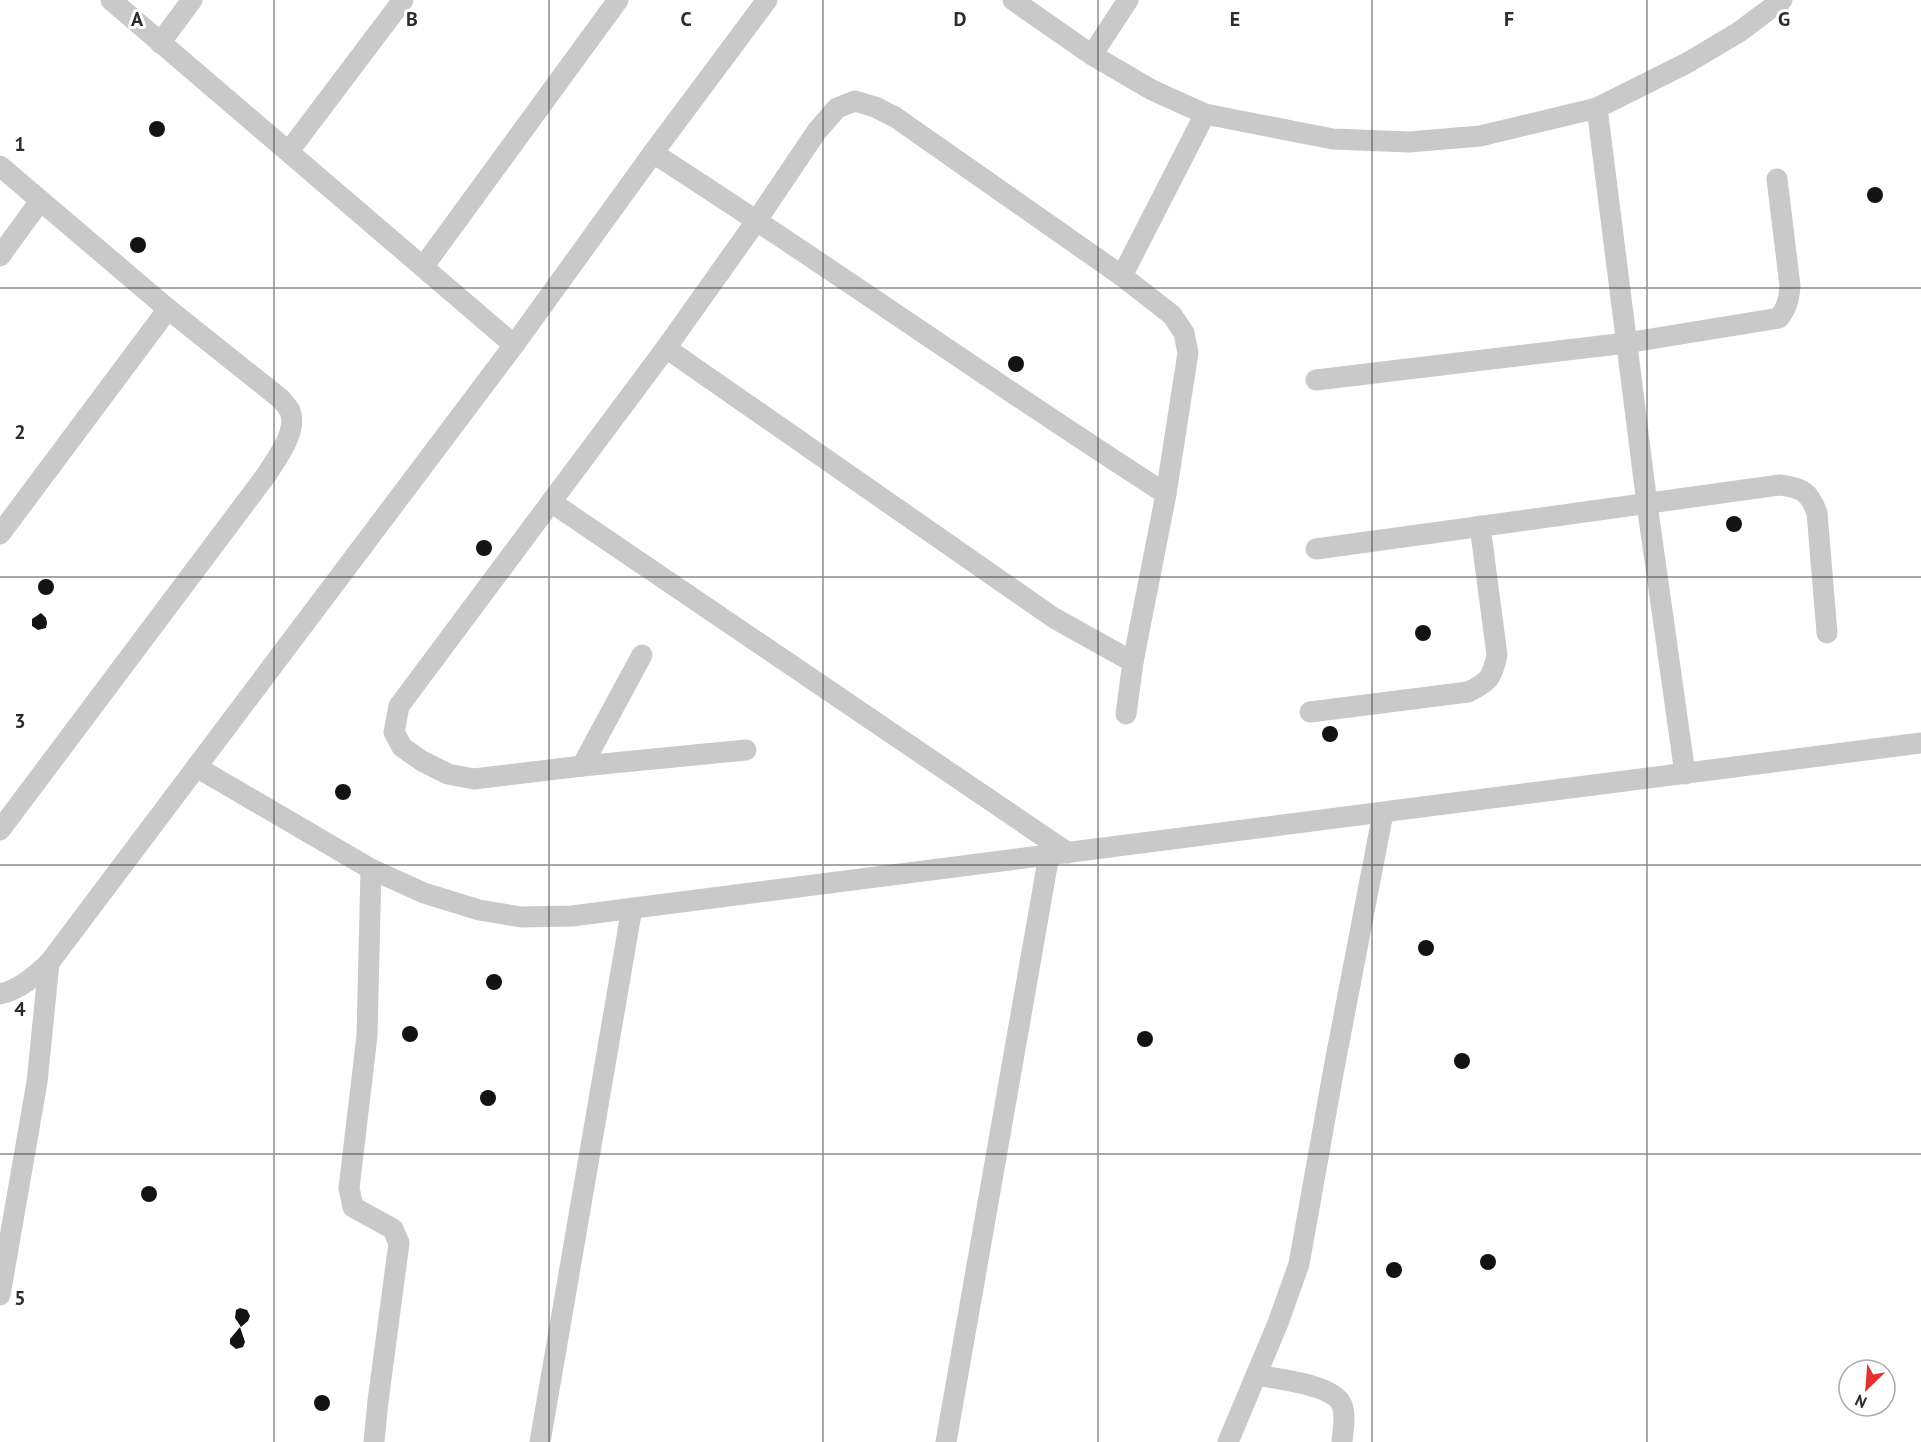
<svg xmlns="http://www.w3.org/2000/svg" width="1921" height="1442" viewBox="0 0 1921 1442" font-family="'PT Sans',sans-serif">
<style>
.building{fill:#131313}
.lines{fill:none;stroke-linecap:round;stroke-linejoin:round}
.minor{stroke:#c9c9c9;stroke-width:21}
.grid{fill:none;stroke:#2c2c2c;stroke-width:1.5;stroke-opacity:0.55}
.grid-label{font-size:20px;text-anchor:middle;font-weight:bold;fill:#2c2c2c;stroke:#fff;stroke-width:6;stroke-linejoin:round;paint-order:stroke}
</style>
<rect width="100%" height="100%" fill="#fff"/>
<!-- building -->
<g class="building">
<circle cx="157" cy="129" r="8"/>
<circle cx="1875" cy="195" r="8"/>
<circle cx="138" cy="245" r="8"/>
<circle cx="1016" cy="364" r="8"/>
<circle cx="1734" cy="524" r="8"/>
<circle cx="484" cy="548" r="8"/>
<circle cx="46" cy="587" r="8"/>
<polygon points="41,613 46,618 47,623 46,628 38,630 32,626 32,619"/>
<circle cx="1423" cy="633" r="8"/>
<circle cx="1330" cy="734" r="8"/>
<circle cx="343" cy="792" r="8"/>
<circle cx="1426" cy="948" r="8"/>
<circle cx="494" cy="982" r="8"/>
<circle cx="410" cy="1034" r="8"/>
<circle cx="1145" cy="1039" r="8"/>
<circle cx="1462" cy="1061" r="8"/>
<circle cx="488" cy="1098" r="8"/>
<circle cx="149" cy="1194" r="8"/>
<circle cx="1488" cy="1262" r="8"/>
<circle cx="1394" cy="1270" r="8"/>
<polygon points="240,1308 247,1310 250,1316 248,1321 241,1327 235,1318 236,1310"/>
<polygon points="240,1327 245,1342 243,1347 236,1349 230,1344 230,1339"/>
<circle cx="322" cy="1403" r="8"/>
</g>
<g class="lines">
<!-- minor -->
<g class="minor">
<polyline points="111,0 514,345"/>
<polyline points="1013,0 1092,55 1152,90 1205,114 1333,139 1409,142 1480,136 1597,108 1687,63 1739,32 1782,0"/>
<polyline points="160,43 192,0"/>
<polyline points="1092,55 1128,0"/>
<polyline points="1597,108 1647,504 1685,774"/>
<polyline points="289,151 403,0"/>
<path d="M653,153c173,111 340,230 513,341"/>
<path d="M0,166l168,143 113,90c3,4 7,8 9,12 8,20 -13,47 -23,63l-267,356"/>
<polyline points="0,256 40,201"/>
<polyline points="423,267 618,0"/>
<polyline points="1122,276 1205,114"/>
<polyline points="666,348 1054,618 1133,662"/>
<path d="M1316,380l310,-37 153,-25c8,-10 10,-19 11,-32l-13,-107"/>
<polyline points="551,502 1068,853"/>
<polyline points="0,534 168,309"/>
<path d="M1316,549l464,-64c22,3 29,6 37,28l10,120"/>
<path d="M1310,712l158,-20c21,-10 24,-14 29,-37l-17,-129"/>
<polyline points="746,750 582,766 474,779 448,774 422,761 402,747 394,732 399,706 666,348 757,220 817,131 837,108 855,101 875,107 895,117 1122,276 1172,315 1184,333 1188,353 1166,494 1133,662 1126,714"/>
<polyline points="582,766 642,655"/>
<polyline points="198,768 371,869 424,893 479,910 521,917 572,916 1921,743"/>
<polyline points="371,869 367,1036 349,1188 353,1207 393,1229 399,1243 378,1401 374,1442"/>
<path d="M0,994c19,-4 35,-18 49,-31l465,-618 139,-192 114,-153"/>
<polyline points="0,1295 37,1082 49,963"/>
<path d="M1256,1375c21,4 78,9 86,30 4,11 1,25 0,37"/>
<polyline points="540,1442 632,908"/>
<polyline points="946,1442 1049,855"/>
<polyline points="1228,1442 1278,1323 1299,1264 1334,1068 1383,813"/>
</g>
</g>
<!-- grid -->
<path class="grid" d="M274,0v1442M549,0v1442M823,0v1442M1098,0v1442M1372,0v1442M1647,0v1442M0,288h1921M0,577h1921M0,865h1921M0,1154h1921"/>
<g class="grid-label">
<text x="137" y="26">A</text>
<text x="412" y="26">B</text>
<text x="686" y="26">C</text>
<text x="960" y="26">D</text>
<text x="1235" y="26">E</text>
<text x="1509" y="26">F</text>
<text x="1784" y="26">G</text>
<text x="20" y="151">1</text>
<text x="20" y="439">2</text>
<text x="20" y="728">3</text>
<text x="20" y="1016">4</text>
<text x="20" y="1305">5</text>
</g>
<!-- north arrow -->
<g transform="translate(1867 1388) rotate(205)"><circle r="28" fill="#ffffff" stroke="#ababab" stroke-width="1.5"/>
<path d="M0-4.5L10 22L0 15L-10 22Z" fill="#e03230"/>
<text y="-9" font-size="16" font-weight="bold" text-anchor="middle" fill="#2c2c2c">N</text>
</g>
</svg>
